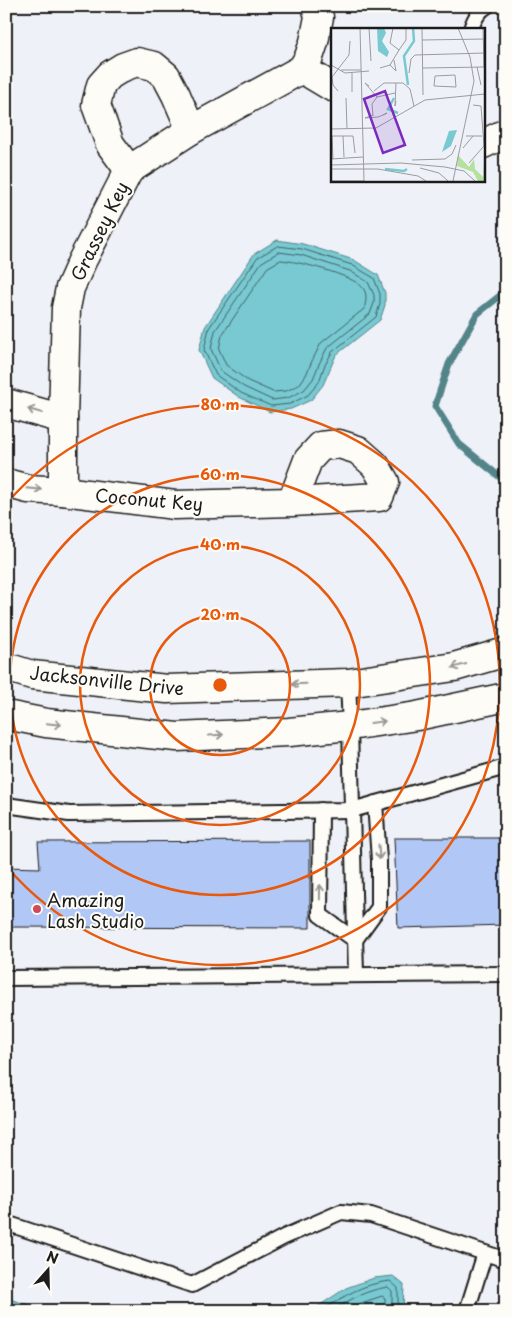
<svg xmlns="http://www.w3.org/2000/svg" width="512" height="1317" viewBox="0 0 512 1317" font-family="'Playpen Sans',sans-serif">
<style>
.water{fill:#78c9d1;stroke:#538489}
.lines{fill:none;stroke-linecap:round;stroke-linejoin:round}
.shore{stroke:#416164;stroke-width:1}
.stream{stroke:#538489;stroke-width:7}
.building{fill:#b1c7f6;stroke:#1c1c1c}
.service-casing{stroke:#1c1c1c;stroke-width:18}
.minor-casing{stroke:#1c1c1c;stroke-width:31}
.tertiary-casing{stroke:#1c1c1c;stroke-width:31}
.service{stroke:#fdfcf7;stroke-width:14}
.minor{stroke:#fdfcf7;stroke-width:28}
.tertiary{stroke:#fdfcf7;stroke-width:28}
.oneway{stroke:#989794}
.ring{fill:none;stroke:#e8590c;stroke-width:2.5}
.poi-dot{fill:#d1495b;stroke:#fdfcf7;stroke-width:2}
.labels{text-anchor:middle;dominant-baseline:central;stroke-width:4;stroke-linejoin:round;paint-order:stroke}
.street-label{font-size:18px;fill:#1c1c1c;stroke:#fdfcf7}
.poi-label{font-size:18px;fill:#1c1c1c;stroke:#fdfcf7;text-anchor:start}
.inset-river{fill:none;stroke:#78c9d1;stroke-width:2.5}
.inset-road{fill:none;stroke:#9a9c9f;stroke-width:1}
.view{fill:#7b2cbf;fill-opacity:0.15;stroke:#7b2cbf;stroke-width:2.5}
.inset-edge{fill:none;stroke:#1c1c1c;stroke-width:2.5}
.centre{fill:#e8590c;stroke:#fdfcf7;stroke-width:2.5}
.ring-label{font-size:15px;text-anchor:middle;font-weight:bold;fill:#e8590c;stroke:#fdfcf7;stroke-width:4;stroke-linejoin:round;paint-order:stroke}
</style>
<rect width="100%" height="100%" fill="#eef1f7"/>
<filter id="ink" filterUnits="userSpaceOnUse"><feTurbulence type="fractalNoise" baseFrequency=".02" numOctaves="2"/><feDisplacementMap in="SourceGraphic" scale="10" xChannelSelector="R" yChannelSelector="G"/><feConvolveMatrix kernelMatrix="1 2 1 2 8 2 1 2 1" color-interpolation-filters="sRGB"/></filter>
<g filter="url(#ink)">
<!-- water -->
<g class="water">
<polygon points="277,240 303,244 354,260 378,275 385,293 385,305 380,320 336,355 323,385 311,400 291,409 270,412 239,397 212,378 199,350 205,327 254,254"/>
<polygon points="393,1276 404,1285 403,1311 311,1311 346,1288 374,1278"/>
<polygon points="6,1298 49,1311 6,1311"/>
</g>
<g class="lines">
<!-- shore -->
<g class="shore">
<polygon points="278,246 302,249 352,265 374,278 380,294 380,304 376,317 332,352 324,367 319,382 308,395 290,404 271,406 241,393 216,375 204,350 209,328 257,258"/>
<polygon points="279,252 301,255 350,271 368,282 374,295 374,303 370,314 327,348 319,364 313,379 304,390 288,398 272,400 244,387 221,371 211,349 215,331 261,263"/>
<path d="M281,260c16,1 71,15 81,27 6,6 4,15 2,22l-43,34 -9,18 -6,14 -7,10 -13,6 -13,1 -25,-11 -22,-16 -7,-16 3,-14 45,-67z"/>
<path d="M321,1311c23,-15 41,-27 69,-30l8,7v23"/>
<path d="M332,1311c18,-12 35,-21 56,-24l4,4v20"/>
<polyline points="346,1311 355,1305 382,1296 385,1298 385,1311"/>
</g>
<!-- stream -->
<polyline class="stream" points="506,291 477,314 449,364 435,406 459,444 506,482"/>
</g>
<!-- building -->
<g class="building">
<polygon points="394,838 506,838 506,925 398,928"/>
<polygon points="310,841 310,928 6,927 6,867 40,868 38,842"/>
</g>
<g class="lines">
<defs>
<g id="service">
<path d="M471,29c3,-10 7,-18 16,-23"/>
<polyline points="348,683 350,726 356,975"/>
<polyline points="6,805 69,814 352,810 506,767"/>
<polyline points="321,810 320,915 355,940 379,907 379,860 375,803"/>
<polyline points="6,978 506,974"/>
<polyline points="6,1223 192,1285 284,1237 341,1212 371,1215 506,1260"/>
<polyline points="467,1311 485,1253"/>
</g>
<g id="minor">
<polyline points="302,69 332,87"/>
<polyline points="483,144 506,133"/>
<polyline points="129,170 110,144 96,105 101,85 110,75 123,67 137,62 154,66 166,76 176,95 191,130"/>
<polyline points="6,403 63,419"/>
<polyline points="6,483 28,489 63,491 175,505 292,502 379,497 385,482 375,465 358,450 339,444 321,446 308,460 292,502"/>
<polyline points="63,491 63,419 66,308 70,288 82,261 129,170 191,130 302,69 309,57 314,42 319,17 316,6"/>
</g>
<g id="tertiary">
<polyline points="6,667 32,675 167,689 348,683 454,667 506,652"/>
<polyline points="6,715 46,723 177,737 289,732 350,726 417,716 506,697"/>
</g>
</defs>
<!-- service casing -->
<use href="#service" class="service-casing"/>
<!-- minor casing -->
<use href="#minor" class="minor-casing"/>
<!-- tertiary casing -->
<use href="#tertiary" class="tertiary-casing"/>
<!-- service -->
<use href="#service" class="service"/>
<!-- minor -->
<use href="#minor" class="minor"/>
<!-- tertiary -->
<use href="#tertiary" class="tertiary"/>
</g>
<!-- one-way arrows -->
<defs><path id="oneway-shaft" d="M-6 0H5M1.5-3L5.5 0L1.5 3" fill="none" stroke-width="1.6" stroke-linecap="round" stroke-linejoin="round" transform="scale(1.25)"/></defs>
<g class="oneway">
<use href="#oneway-shaft" transform="translate(35 411) rotate(-164)"/>
<use href="#oneway-shaft" transform="translate(34 489) rotate(5)"/>
<use href="#oneway-shaft" transform="translate(459 666) rotate(165)"/>
<use href="#oneway-shaft" transform="translate(299 684) rotate(178)"/>
<use href="#oneway-shaft" transform="translate(378 722) rotate(-8)"/>
<use href="#oneway-shaft" transform="translate(54 724) rotate(6)"/>
<use href="#oneway-shaft" transform="translate(216 735) rotate(-3)"/>
<use href="#oneway-shaft" transform="translate(379 852) rotate(86)"/>
<use href="#oneway-shaft" transform="translate(320 892) rotate(-89)"/>
</g>
</g>
<!-- distance rings -->
<g class="ring">
<circle cx="220" cy="685" r="70"/>
<circle cx="220" cy="685" r="140"/>
<circle cx="220" cy="685" r="210"/>
<path d="M7 503A280 280 0 1 1 7 867"/>
</g>
<!-- markers -->
<circle class="poi-dot" cx="37" cy="909" r="5"/>
<g class="labels">
<!-- street labels -->
<g class="street-label">
<text transform="translate(99 231) rotate(-64)">Grassey Key</text>
<text transform="translate(149 499) rotate(5)">Coconut Key</text>
<text transform="translate(107 680) rotate(6)">Jacksonville Drive</text>
</g>
<!-- poi labels -->
<g class="poi-label">
<text x="47" y="899">Amazing<tspan x="47" dy="21">Lash Studio</tspan></text>
</g>
</g>
<!-- overview -->
<g transform="translate(331 28)">
<rect width="154" height="154" fill="#eef1f7"/>
<path d="M154,120v33h-7l-5,-9 -16,-6 1,-11 11,12 5,-8 1,10 8,8z" fill="#b5e19e"/>
<path d="M46,0h7l2,5 -4,8 7,11 -2,5 -9,-6zM126,102l-6,16 -9,6 7,-21z" fill="#78c9d1"/>
<path class="inset-river" d="M77,57l-4,-29 10,-15 -1,-13M63,70l-6,11 10,4M54,141l19,2 3,-2"/>
<path class="inset-road" d="M29,0l4,153M38,0l2,33M62,0l-3,15 9,7 7,-10v-12M91,0l1,67M152,0l1,39M91,12l63,-1M0,37l14,8 24,-2M59,37l6,6 -2,-11M146,39l4,18M49,40l10,-3 9,-15M92,40l62,-1M10,42h20M78,45l2,-14 4,-4 70,-2M124,47l1,12 -22,-1 1,-10zM65,55l-1,23 1,-5M38,58l-4,-3 12,14M7,63l-5,-6 -1,-8 17,-22 1,-14M43,63l10,-8h19l7,6 4,17M21,64v-19M46,69l18,-4M15,70l1,31M142,77l8,1 3,40M42,87l-8,3 13,-1 5,-2 4,-2 -4,2M42,88l-1,-12 5,-7M0,101l45,-1 49,-28 60,-6M0,108h22l2,17M1,108l1,23M12,108l1,21M135,108h16M132,120l10,-12M0,131l32,-2M81,132l33,-1 7,-5 4,-9M138,135l15,-17M0,137l70,-2 44,4 19,4 11,10M89,140l19,5 9,8M0,141h47l40,7 8,5M0,153h33M122,153l21,-100 -4,-24 -12,-29"/>
<path class="view" d="M54,63l20,54 -22,8 -19,-54z"/>
<rect width="154" height="154" class="inset-edge"/>
</g>
<circle cx="220" cy="685" r="8" class="centre"/>
<g class="ring-label">
<text x="220" y="410">80 m</text>
<text x="220" y="480">60 m</text>
<text x="220" y="550">40 m</text>
<text x="220" y="620">20 m</text>
</g>
<!-- margin -->
<rect width="512" height="1317" fill="none" stroke="#fdfcf7" stroke-width="25"/>
<rect x="12" y="12" width="487" height="1292" fill="none" stroke="#1c1c1c" stroke-width="2" filter="url(#ink)"/>
<!-- north arrow -->
<g transform="translate(48 1270) rotate(20)" stroke="#fdfcf7" stroke-width="4" paint-order="stroke">
<path d="M0-4L9 19L0 12L-9 19Z" fill="#1c1c1c"/>
<text y="-8" font-size="14" font-weight="bold" text-anchor="middle" fill="#1c1c1c">N</text>
</g>
</svg>
